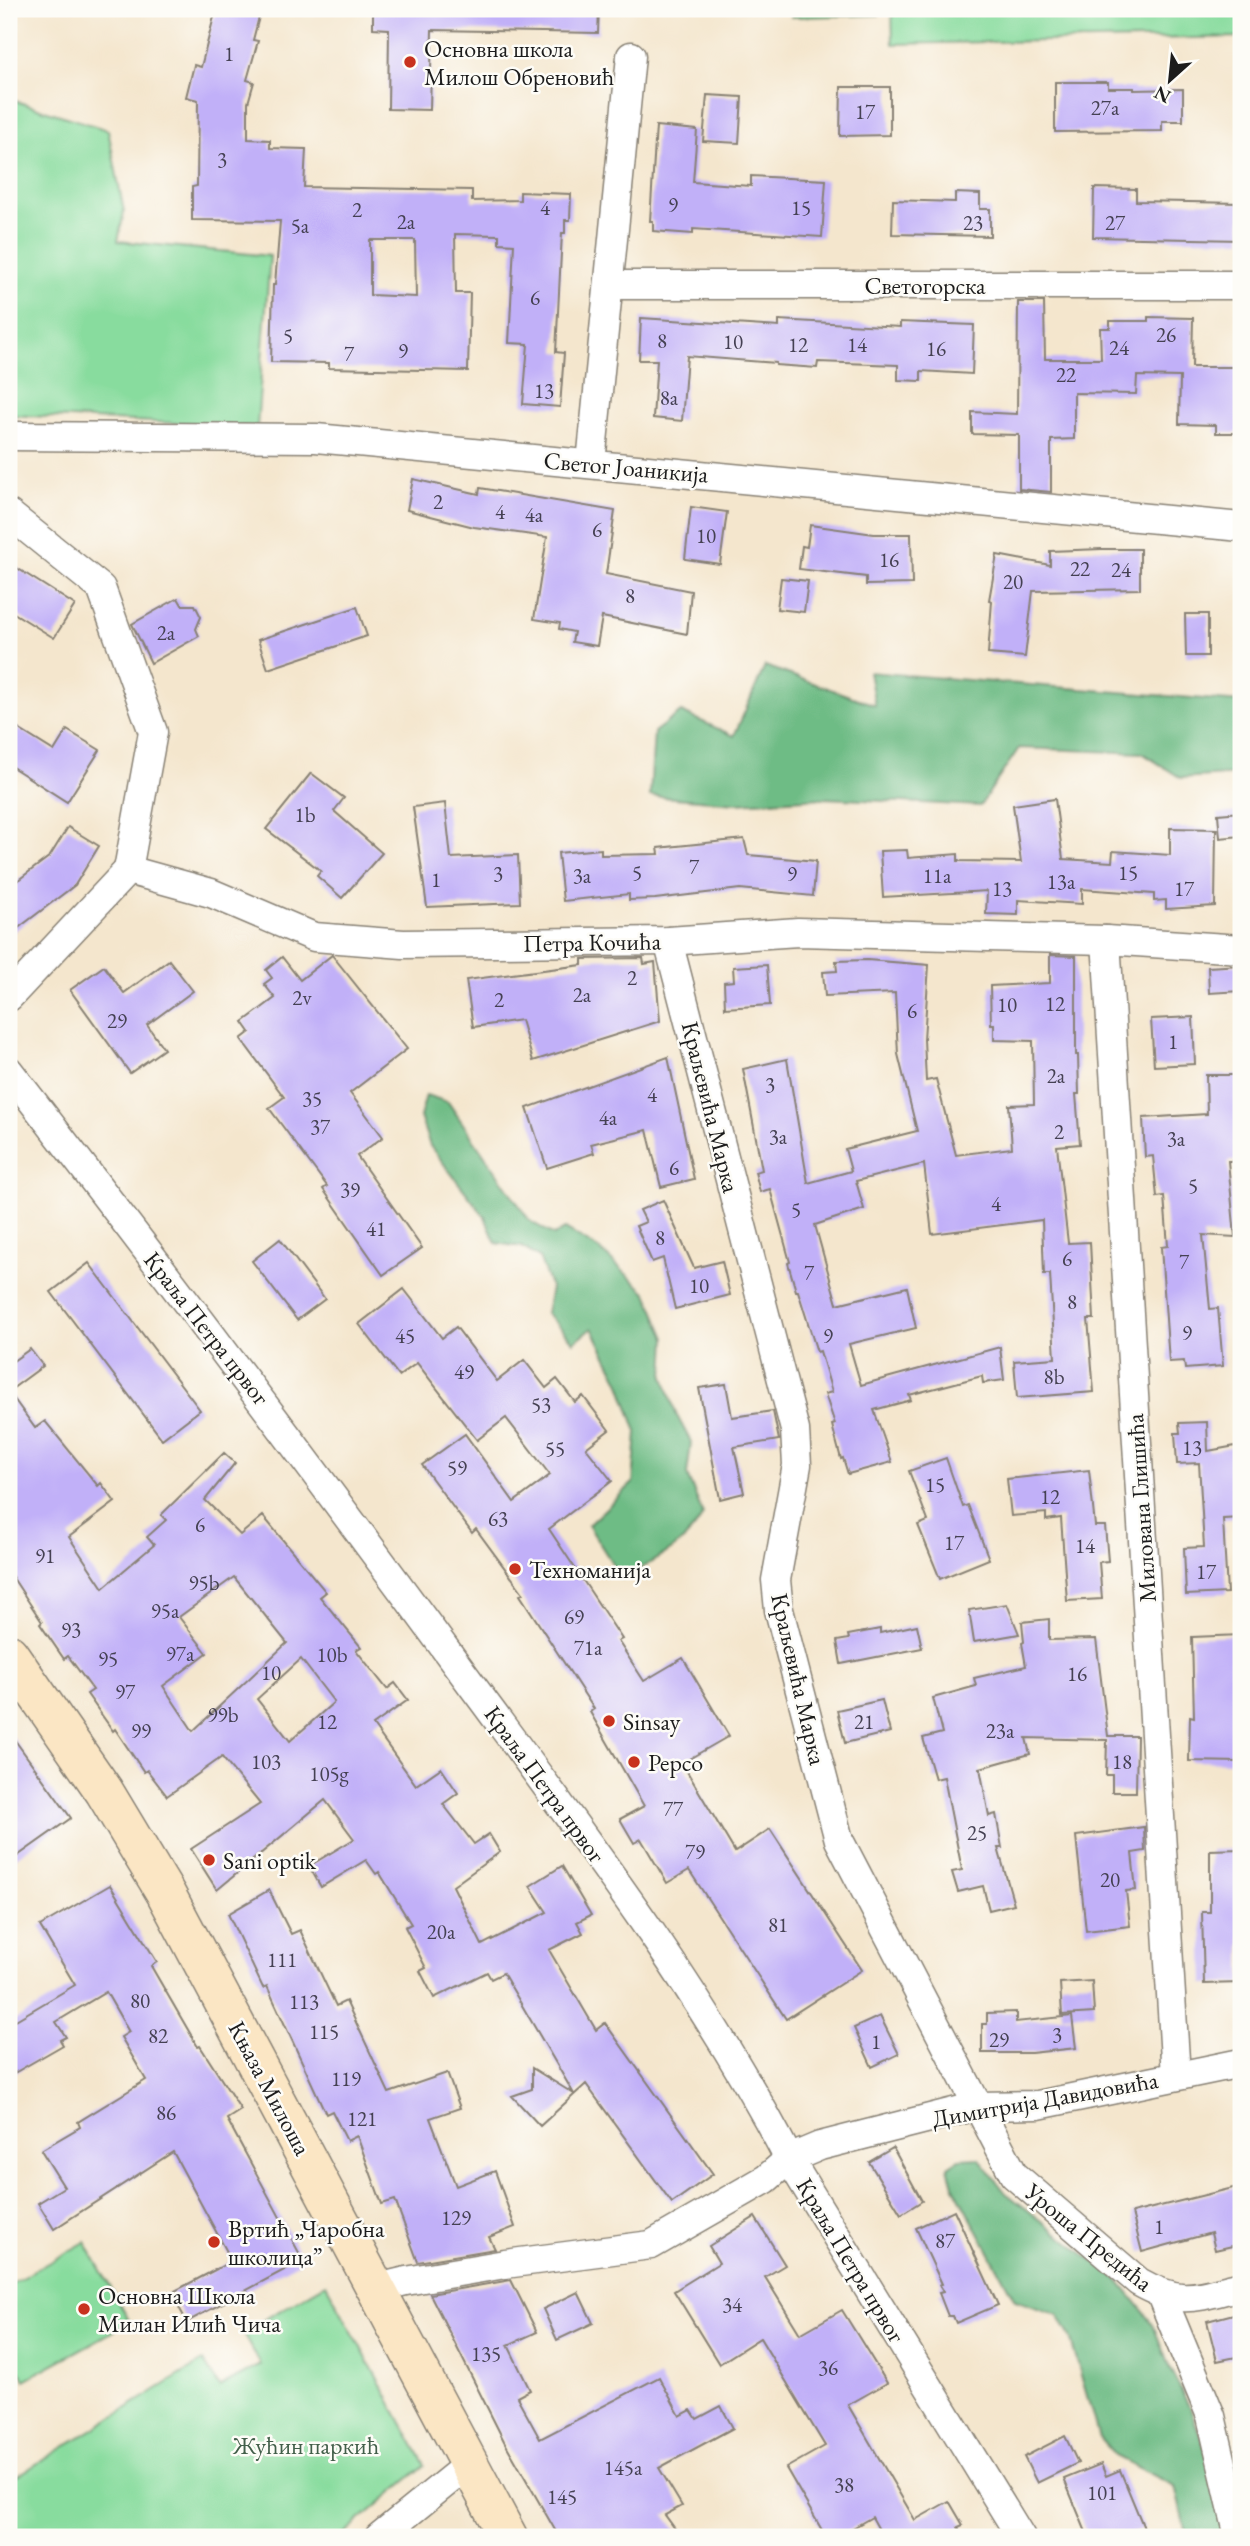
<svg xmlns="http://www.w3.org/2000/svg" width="1250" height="2546" viewBox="0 0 1250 2546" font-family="'EB Garamond',serif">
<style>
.green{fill:#88dc9e;stroke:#527c5d;stroke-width:2}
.forest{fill:#6ebc85;stroke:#456c50;stroke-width:2}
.building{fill:#c1b0f8;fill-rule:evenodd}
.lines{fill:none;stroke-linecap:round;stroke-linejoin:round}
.street-casing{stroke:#888174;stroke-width:31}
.secondary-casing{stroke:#888174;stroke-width:41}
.street{stroke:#fff;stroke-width:28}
.secondary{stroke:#fbe6c4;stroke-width:38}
.poi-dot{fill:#c8321e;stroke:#fdfcf7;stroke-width:2.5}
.labels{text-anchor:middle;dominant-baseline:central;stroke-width:5;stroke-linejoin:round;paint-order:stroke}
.number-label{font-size:21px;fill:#454153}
.poi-label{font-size:24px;fill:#1c1c1c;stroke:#fdfcf7;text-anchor:start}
.street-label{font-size:24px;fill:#1c1c1c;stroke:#fdfcf7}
.park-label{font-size:24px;fill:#425f4a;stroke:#fdfcf7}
</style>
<rect width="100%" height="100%" fill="#fdfcf7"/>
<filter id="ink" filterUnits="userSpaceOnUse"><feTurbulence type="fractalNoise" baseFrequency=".0143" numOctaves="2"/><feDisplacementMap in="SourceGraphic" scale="14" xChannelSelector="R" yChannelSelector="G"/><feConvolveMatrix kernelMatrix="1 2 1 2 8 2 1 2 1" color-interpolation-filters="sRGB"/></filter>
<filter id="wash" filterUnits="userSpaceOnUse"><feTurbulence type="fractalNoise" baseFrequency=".00686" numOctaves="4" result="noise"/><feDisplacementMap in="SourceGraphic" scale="28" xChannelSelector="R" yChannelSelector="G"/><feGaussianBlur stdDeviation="1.57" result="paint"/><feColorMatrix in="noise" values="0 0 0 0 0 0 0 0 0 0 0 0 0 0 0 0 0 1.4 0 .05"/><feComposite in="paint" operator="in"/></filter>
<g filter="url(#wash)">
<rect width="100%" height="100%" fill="#f4e6cd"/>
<!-- green -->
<g class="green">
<polygon points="792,9 879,9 879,15 792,17"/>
<polygon points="892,9 1241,9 1241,37 893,44"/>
<polygon points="9,99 108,130 124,212 118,241 270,256 257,427 9,415"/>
<polygon points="85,2242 130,2322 25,2380 9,2351 9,2285"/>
<polygon points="326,2284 425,2465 340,2537 9,2537 9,2481 203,2361 220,2387 261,2365 243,2332"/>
</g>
<!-- forest -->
<g class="forest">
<polygon points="765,666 875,705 869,672 1241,702 1241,774 1181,778 1142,753 1019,748 980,806 824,798 736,803 650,796 654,732 681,712 734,736"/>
<path d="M426,1095l22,7 82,119 24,14 11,-6 35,21 47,43 19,45 -2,39 12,37 15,28 -4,33 16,39c-14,32 -53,48 -81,65l-34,-54 45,-42 4,-51 -18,-51 -27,-53 -18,14 -28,-29 5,-25 -12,-30 -17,-11 -26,-4 -11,-26 -55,-71 -10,-29z"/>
<polygon points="979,2158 1006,2193 1118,2280 1152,2322 1170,2369 1190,2408 1217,2481 1228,2537 1187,2537 1175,2486 1115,2456 1099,2438 1070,2337 1058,2315 1015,2300 953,2185 948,2167 960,2159"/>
</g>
<g id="blocks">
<!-- building -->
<g class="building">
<path d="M216,9h45l-8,31 5,1 -11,39 7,2 -6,21v36l22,1v8l36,1 -2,38 168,3v11l48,-1v-8l51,2 -1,26h-5v13h-3l-6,119 8,1 -4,54 -37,-3 5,-60 -19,-1 5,-99 -15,-1v-8l-44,-1 1,59h14l-2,78 -139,-3v-5l-58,-1 2,-77h2l5,-64 -88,-1v-33l5,-1 1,-86 -12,-3 8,-32 7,2zM370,240h45l1,57 -46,-2z"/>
<polygon points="373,9 599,9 598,33 432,30 430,110 388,109 389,29 373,28"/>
<polygon points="1055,82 1108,82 1108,88 1134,88 1134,90 1183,89 1183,121 1162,121 1162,131 1055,132"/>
<polygon points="841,87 890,87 890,135 840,136"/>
<polygon points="707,95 742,97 739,143 703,141"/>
<polygon points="656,126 697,130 693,182 751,186 751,176 826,180 822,237 693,229 693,234 653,231 653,221 650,221"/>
<polygon points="1094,188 1136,189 1136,201 1241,203 1241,240 1093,237"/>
<polygon points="955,193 980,194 980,209 990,209 990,236 892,234 893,200 955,202"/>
<polygon points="1018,302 1044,302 1045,359 1101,359 1100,328 1110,328 1110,321 1148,321 1148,317 1193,318 1192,367 1241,367 1241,433 1216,433 1216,425 1179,424 1180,377 1137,376 1136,394 1074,393 1074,439 1051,440 1051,492 1019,489 1019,435 972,434 972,412 1017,414"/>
<polygon points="641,318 779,327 779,320 900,327 900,322 974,325 972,374 921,371 921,381 898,380 898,365 818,362 817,368 776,365 776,363 687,356 682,421 653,418 657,360 639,360"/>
<polygon points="413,479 479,494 480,488 615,511 606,574 691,591 687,634 602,617 597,646 572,642 574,632 559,629 560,623 534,619 547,537 474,527 407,510"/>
<polygon points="691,507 727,512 720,564 685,559"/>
<polygon points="810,525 874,534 911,534 912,584 866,585 866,577 799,569 802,546 807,547"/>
<polygon points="1102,549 1140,549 1140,589 1033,591 1025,657 988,654 992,601 989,600 997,555 1050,565 1050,551"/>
<polygon points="9,563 75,605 54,638 9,610"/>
<polygon points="781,578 808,581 804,612 777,609"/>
<polygon points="178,598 182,605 195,605 201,617 196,629 199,636 151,663 132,624"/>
<polygon points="357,607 367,636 268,669 258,640"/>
<polygon points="1185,614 1208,614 1208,656 1186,656"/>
<polygon points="9,723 54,751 67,730 100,750 67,802 9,765"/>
<polygon points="311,773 344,798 334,811 382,853 342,898 317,876 321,871 266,829"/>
<polygon points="1055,799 1063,859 1112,862 1113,851 1170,855 1170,828 1216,829 1215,906 1166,909 1166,900 1154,901 1154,894 1082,889 1082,904 1018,900 1018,915 986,914 987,891 883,897 880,851 907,850 908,858 958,854 958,861 1021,862 1013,805"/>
<polygon points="445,803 451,858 518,855 520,903 427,907 413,807"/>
<polygon points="1241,812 1241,836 1220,838 1218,814"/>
<polygon points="68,827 99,846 75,885 9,935 9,887 50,856"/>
<polygon points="744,839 748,855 816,861 813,896 740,889 655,899 629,900 629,894 563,901 558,853 601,849 601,855 659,854 658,848"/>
<polygon points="332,955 407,1049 350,1093 383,1137 357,1156 422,1248 383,1275 323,1189 327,1186 269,1108 284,1097 241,1039 250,1032 243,1022 275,998 264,984 272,978 266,970 282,957 300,980"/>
<polygon points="1050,955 1076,956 1076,1055 1078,1055 1079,1094 1076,1094 1080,1144 1057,1146 1068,1243 1090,1242 1094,1319 1088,1319 1094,1392 1017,1398 1014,1361 1055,1358 1050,1274 1044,1274 1042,1220 932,1234 924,1164 856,1181 864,1209 815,1225 837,1304 907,1287 916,1328 849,1344 861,1385 1000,1347 1004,1380 983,1383 982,1376 909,1395 911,1400 874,1410 892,1462 848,1474 843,1458 841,1459 832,1425 835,1424 825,1394 832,1392 820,1351 817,1352 798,1291 796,1291 788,1263 790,1262 770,1189 760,1192 755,1172 762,1170 743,1069 787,1059 808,1183 851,1171 845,1149 917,1131 898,1054 895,993 825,996 823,972 837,971 836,961 867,960 929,965 924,1039 926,1081 936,1079 956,1155 1012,1148 1009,1105 1034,1104 1033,1041 994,1040 994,1024 991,1024 990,986 1050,983"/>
<polygon points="643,958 644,964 655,962 660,1021 533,1061 521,1020 473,1027 466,980 582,965 582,959"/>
<polygon points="169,960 193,991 147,1025 164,1049 130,1073 70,990 104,966 124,993"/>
<polygon points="767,965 770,1005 725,1008 724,982 734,981 733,967"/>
<polygon points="1241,965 1241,991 1209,993 1208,967"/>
<polygon points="1193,1017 1195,1064 1154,1066 1151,1019"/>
<polygon points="668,1057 694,1179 661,1187 647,1130 591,1144 594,1153 547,1168 527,1108"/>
<polygon points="1206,1075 1241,1075 1241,1161 1228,1161 1235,1237 1203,1235 1210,1309 1218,1308 1223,1366 1185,1369 1184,1361 1169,1362 1161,1247 1168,1246 1164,1196 1157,1197 1153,1156 1145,1157 1143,1118 1207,1114"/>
<polygon points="663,1200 694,1268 722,1261 730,1295 675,1309 663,1258 652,1262 636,1226 646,1222 640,1210"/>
<polygon points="280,1239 325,1299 297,1320 252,1261"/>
<polygon points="89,1263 200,1410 162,1439 51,1292"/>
<polygon points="404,1289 442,1338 456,1327 497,1381 524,1360 546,1388 557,1379 575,1402 583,1396 609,1430 586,1448 612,1481 549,1529 622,1639 618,1641 644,1681 683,1658 729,1736 682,1763 735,1852 770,1829 862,1970 786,2019 689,1870 667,1883 641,1839 634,1843 620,1819 644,1806 590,1712 594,1709 520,1595 523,1593 476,1529 472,1533 422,1465 465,1434 514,1502 550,1475 506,1418 477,1440 417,1363 399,1376 359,1324"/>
<polygon points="30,1349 43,1366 9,1391 9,1364"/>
<polygon points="726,1384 732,1417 773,1411 779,1440 734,1447 744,1493 720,1499 699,1388"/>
<path d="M9,1392l26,36 10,-7 53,65 3,-3 14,19 -46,35 34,51 51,-43 -7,-8 19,-17 -5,-5 63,-62 11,10 -30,37 35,35 23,-19 63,76 -6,5 41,50 -5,3 31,39 8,-6 13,17 -35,25 43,60 25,-17 17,25 -15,11 31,40 15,-10 11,18 -47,34 29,59 65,-33 -17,-26 32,-20 29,49 -14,7 6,11 -34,17 47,80 9,-7 108,151 -41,29 -86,-119 -46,42 -28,-30 20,-7v-21l42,26 -71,-121 -12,6 -4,-7 -53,26 -14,-27 6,-3 -21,-41 6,-3 -32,-52 -3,2 -10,-14 -45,27 -12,-21 45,-27 -29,-39 -108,90 -26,-41 69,-45 -38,-47 -55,39 -20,-26 -3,2 -29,-43 -2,2 -26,-37 6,-4 -25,-34 -4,3 -24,-35 2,-2 -33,-50zM234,1577l53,66 -94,88 -30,-45 44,-33 -28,-36zM301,1659l33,43 -44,39 -33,-42z"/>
<polygon points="1207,1422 1208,1451 1241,1445 1241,1518 1223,1519 1227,1593 1186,1595 1184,1548 1204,1547 1199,1463 1177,1464 1175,1433 1180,1433 1179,1423"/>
<polygon points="946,1458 963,1507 968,1505 989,1559 940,1579 918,1525 928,1521 909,1471"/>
<polygon points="1089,1470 1095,1526 1105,1526 1108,1561 1099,1562 1102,1599 1067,1601 1061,1518 1046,1520 1046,1513 1011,1516 1007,1479"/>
<polygon points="1007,1604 1019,1634 974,1642 969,1610"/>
<polygon points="1049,1619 1049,1640 1096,1639 1108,1736 1137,1736 1136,1792 1112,1792 1112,1775 1106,1775 1107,1740 1026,1738 1030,1754 980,1768 989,1816 996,1814 1002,1848 998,1848 1014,1904 989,1910 983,1886 958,1892 952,1872 962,1870 944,1777 935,1779 923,1738 942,1733 933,1698 976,1686 974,1678 1026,1666 1022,1643 1024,1642 1022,1622"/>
<polygon points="917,1625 922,1648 841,1664 837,1641 849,1639 848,1635 880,1629 880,1633"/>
<polygon points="1241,1635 1241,1762 1189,1761 1190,1716 1194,1717 1192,1637"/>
<polygon points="882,1700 890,1732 845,1743 837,1710"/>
<polygon points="9,1732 71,1818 9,1862"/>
<polygon points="1144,1827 1145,1851 1132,1853 1136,1890 1126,1891 1130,1926 1086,1931 1076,1836"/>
<polygon points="1241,1849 1241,1983 1204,1984 1202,1912 1210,1912 1210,1850"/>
<polygon points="110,1885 157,1962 151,1966 198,2047 200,2046 241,2110 227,2119 303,2260 187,2322 171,2293 232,2261 173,2152 54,2229 38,2203 64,2187 41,2150 80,2127 78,2122 146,2080 121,2037 129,2032 106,1992 56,2022 66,2037 60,2040 63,2045 9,2076 9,2024 75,1985 40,1926"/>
<polygon points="269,1890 291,1934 300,1930 336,2006 346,2001 389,2093 447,2073 460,2108 430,2118 456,2186 495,2171 515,2227 489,2237 495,2249 418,2262 395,2200 382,2204 357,2136 347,2141 332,2111 326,2114 267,1986 263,1988 228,1914"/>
<polygon points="1092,1981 1094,2013 1062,2015 1060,1983"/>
<polygon points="1016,2012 1016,2022 1072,2016 1076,2048 1031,2053 982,2053 982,2024 987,2024 987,2013"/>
<polygon points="880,2016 899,2054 872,2067 854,2028"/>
<polygon points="893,2148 922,2201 901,2214 869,2162"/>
<polygon points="1241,2186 1241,2244 1215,2250 1211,2233 1142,2252 1132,2213"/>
<polygon points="954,2210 998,2305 956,2323 953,2316 948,2316 939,2293 943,2292 939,2285 942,2284 916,2228"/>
<polygon points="755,2217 785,2265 765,2277 800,2334 842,2310 887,2383 848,2405 915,2520 949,2501 963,2525 958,2527 963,2537 883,2537 872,2517 837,2537 826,2537 786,2468 825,2446 760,2338 719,2364 674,2291 719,2263 709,2246"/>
<polygon points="511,2280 537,2332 508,2345 530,2390 517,2397 540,2439 659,2377 680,2416 691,2410 697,2419 721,2406 733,2428 659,2468 682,2506 665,2515 681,2537 559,2537 504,2441 430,2294"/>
<polygon points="578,2292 593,2323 557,2340 543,2309"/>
<polygon points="1241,2312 1241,2356 1217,2361 1207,2321"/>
<polygon points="1065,2436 1078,2463 1037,2483 1024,2457"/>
<polygon points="1101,2464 1106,2476 1120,2470 1144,2528 1120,2537 1088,2537 1064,2479"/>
</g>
</g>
</g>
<g filter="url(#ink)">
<use href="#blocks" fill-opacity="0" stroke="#888174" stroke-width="2"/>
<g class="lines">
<defs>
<g id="street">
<polyline points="609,285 1241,285"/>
<polyline points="9,436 316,438 1241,527"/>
<polyline points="591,463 631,56"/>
<polyline points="9,514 101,588 153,732 128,870"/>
<polyline points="1106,940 1176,2076"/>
<path d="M668,941l127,489 2,35 -21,115 3,30 60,230 175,335 125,107c42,24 57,15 102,4"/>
<polyline points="9,997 128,870 211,893 314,937 403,944 668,941 798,932 1106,940 1241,949"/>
<path d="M9,1071c157,202 311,407 462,613 113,153 231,307 318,475l232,378"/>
<polyline points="377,2288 406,2281 505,2264 651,2245 766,2179 789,2159 820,2146 977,2106 1038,2105 1241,2063"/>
<polyline points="1161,2295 1211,2416 1239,2537"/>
<polyline points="379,2537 469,2464"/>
</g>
<polyline id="secondary" points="9,1654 104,1791 166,1894 508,2537"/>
</defs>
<!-- street casing -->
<use href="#street" class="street-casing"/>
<!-- secondary casing -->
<use href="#secondary" class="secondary-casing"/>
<!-- street -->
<use href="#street" class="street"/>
<!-- secondary -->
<use href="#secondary" class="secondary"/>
</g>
</g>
<!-- markers -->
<g class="poi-dot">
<circle cx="410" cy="62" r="7"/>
<circle cx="515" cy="1569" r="7"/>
<circle cx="609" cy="1721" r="7"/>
<circle cx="634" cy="1762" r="7"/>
<circle cx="209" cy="1860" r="7"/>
<circle cx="214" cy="2242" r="7"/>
<circle cx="84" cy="2309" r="7"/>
</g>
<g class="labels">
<!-- number labels -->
<g class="number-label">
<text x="229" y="53">1</text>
<text x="1105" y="107">27a</text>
<text x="865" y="111">17</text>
<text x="222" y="159">3</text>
<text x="673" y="204">9</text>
<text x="545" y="207">4</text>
<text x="801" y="207">15</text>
<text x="357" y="209">2</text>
<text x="406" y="221">2a</text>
<text x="973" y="222">23</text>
<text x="1115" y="222">27</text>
<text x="300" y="225">5a</text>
<text x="535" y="297">6</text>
<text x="1166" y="334">26</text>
<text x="288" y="335">5</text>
<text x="662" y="340">8</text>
<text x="733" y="341">10</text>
<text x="798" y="344">12</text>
<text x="857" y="344">14</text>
<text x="1119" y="347">24</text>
<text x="936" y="348">16</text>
<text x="403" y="350">9</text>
<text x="349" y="353">7</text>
<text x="1066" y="374">22</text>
<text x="544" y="390">13</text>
<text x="669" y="397">8a</text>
<text x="438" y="501">2</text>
<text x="500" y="511">4</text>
<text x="534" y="514">4a</text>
<text x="597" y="529">6</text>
<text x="706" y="535">10</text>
<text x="889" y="559">16</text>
<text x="1080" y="568">22</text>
<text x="1121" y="569">24</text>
<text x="1013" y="581">20</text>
<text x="630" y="595">8</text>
<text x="166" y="632">2a</text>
<text x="305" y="814">1b</text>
<text x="694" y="866">7</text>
<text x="637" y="872">5</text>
<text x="1128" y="872">15</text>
<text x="498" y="873">3</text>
<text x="792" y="873">9</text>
<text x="582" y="875">3a</text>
<text x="937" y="875">11a</text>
<text x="436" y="879">1</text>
<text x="1061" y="881">13a</text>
<text x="1002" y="888">13</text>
<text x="1184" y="888">17</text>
<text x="632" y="977">2</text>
<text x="582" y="994">2a</text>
<text x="302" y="997">2v</text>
<text x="499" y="999">2</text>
<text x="1055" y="1003">12</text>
<text x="1007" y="1004">10</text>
<text x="912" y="1010">6</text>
<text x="117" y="1020">29</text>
<text x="1173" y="1041">1</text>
<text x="1056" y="1075">2a</text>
<text x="770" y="1084">3</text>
<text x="652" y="1094">4</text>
<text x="312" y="1098">35</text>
<text x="608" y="1117">4a</text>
<text x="320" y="1126">37</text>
<text x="1059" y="1131">2</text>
<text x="778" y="1136">3a</text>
<text x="1176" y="1138">3a</text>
<text x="674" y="1167">6</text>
<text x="1193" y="1185">5</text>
<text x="350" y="1189">39</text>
<text x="996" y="1203">4</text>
<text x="796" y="1209">5</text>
<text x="376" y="1228">41</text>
<text x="660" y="1237">8</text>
<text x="1067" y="1258">6</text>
<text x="1184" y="1261">7</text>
<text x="809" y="1272">7</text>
<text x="699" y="1285">10</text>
<text x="1072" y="1301">8</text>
<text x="1187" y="1332">9</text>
<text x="405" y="1335">45</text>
<text x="828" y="1335">9</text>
<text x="464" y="1371">49</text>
<text x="1054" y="1376">8b</text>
<text x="541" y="1404">53</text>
<text x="1192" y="1447">13</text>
<text x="555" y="1448">55</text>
<text x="457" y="1467">59</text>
<text x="935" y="1484">15</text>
<text x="1050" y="1496">12</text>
<text x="498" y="1518">63</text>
<text x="200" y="1524">6</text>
<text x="954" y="1542">17</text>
<text x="1085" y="1545">14</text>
<text x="45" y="1555">91</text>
<text x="1206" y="1571">17</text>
<text x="204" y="1582">95b</text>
<text x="165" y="1610">95a</text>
<text x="574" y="1616">69</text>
<text x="71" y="1629">93</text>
<text x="588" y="1647">71a</text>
<text x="180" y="1653">97a</text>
<text x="332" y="1654">10b</text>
<text x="108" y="1658">95</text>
<text x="271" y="1672">10</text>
<text x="1077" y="1673">16</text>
<text x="125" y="1691">97</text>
<text x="223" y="1714">99b</text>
<text x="327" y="1721">12</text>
<text x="864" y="1721">21</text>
<text x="141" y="1730">99</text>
<text x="1000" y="1730">23a</text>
<text x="266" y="1761">103</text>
<text x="1122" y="1761">18</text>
<text x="329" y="1773">105g</text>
<text x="673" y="1808">77</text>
<text x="977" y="1832">25</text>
<text x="695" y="1851">79</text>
<text x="1110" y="1879">20</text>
<text x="778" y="1924">81</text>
<text x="441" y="1931">20a</text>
<text x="282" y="1959">111</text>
<text x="140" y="2000">80</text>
<text x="304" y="2001">113</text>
<text x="324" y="2031">115</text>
<text x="1057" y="2034">3</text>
<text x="158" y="2035">82</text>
<text x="999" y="2039">29</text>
<text x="876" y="2041">1</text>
<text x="346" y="2078">119</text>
<text x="166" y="2112">86</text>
<text x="362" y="2118">121</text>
<text x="456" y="2217">129</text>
<text x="1159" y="2226">1</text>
<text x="945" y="2240">87</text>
<text x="732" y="2304">34</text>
<text x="486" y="2353">135</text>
<text x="828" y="2367">36</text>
<text x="623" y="2467">145a</text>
<text x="844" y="2484">38</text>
<text x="1102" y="2492">101</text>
<text x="562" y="2496">145</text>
</g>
<!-- poi labels -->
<g class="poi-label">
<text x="424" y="48">Основна школа<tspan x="424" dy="28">Милош Обреновић</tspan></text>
<text x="529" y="1569">Техноманија</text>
<text x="623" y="1721">Sinsay</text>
<text x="648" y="1762">Pepco</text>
<text x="223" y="1860">Sani optik</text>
<text x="228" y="2228">Вртић „Чаробна<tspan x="228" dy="28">школица”</tspan></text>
<text x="98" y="2295">Основна Школа<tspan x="98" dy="28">Милан Илић Чича</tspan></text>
</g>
<!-- street labels -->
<g class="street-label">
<text x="925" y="285">Светогорска</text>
<text transform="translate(626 467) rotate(5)">Светог Јоаникија</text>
<text transform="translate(592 942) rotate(-1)">Петра Кочића</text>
<text transform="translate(711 1107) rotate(76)">Краљевића Марка</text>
<text transform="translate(207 1328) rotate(52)">Краља Петра првог</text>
<text transform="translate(1141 1508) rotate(-94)">Милована Глишића</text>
<text transform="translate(799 1679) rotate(77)">Краљевића Марка</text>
<text transform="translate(545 1784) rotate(54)">Краља Петра првог</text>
<text transform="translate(270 2088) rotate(62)">Књаза Милоша</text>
<text transform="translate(1045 2099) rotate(-10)">Димитрија Давидовића</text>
<text transform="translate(1089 2237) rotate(39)">Уроша Предића</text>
<text transform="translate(851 2260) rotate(59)">Краља Петра првог</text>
</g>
<!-- park labels -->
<g class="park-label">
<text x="306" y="2445">Жућин паркић</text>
</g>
</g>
<!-- margin -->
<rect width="1250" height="2546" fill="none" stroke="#fdfcf7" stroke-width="35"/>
<!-- north arrow -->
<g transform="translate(1170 80) rotate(207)" stroke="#fdfcf7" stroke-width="5" paint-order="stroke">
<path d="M0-5L12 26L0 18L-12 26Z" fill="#1c1c1c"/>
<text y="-10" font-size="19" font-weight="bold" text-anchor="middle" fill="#1c1c1c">N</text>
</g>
</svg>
